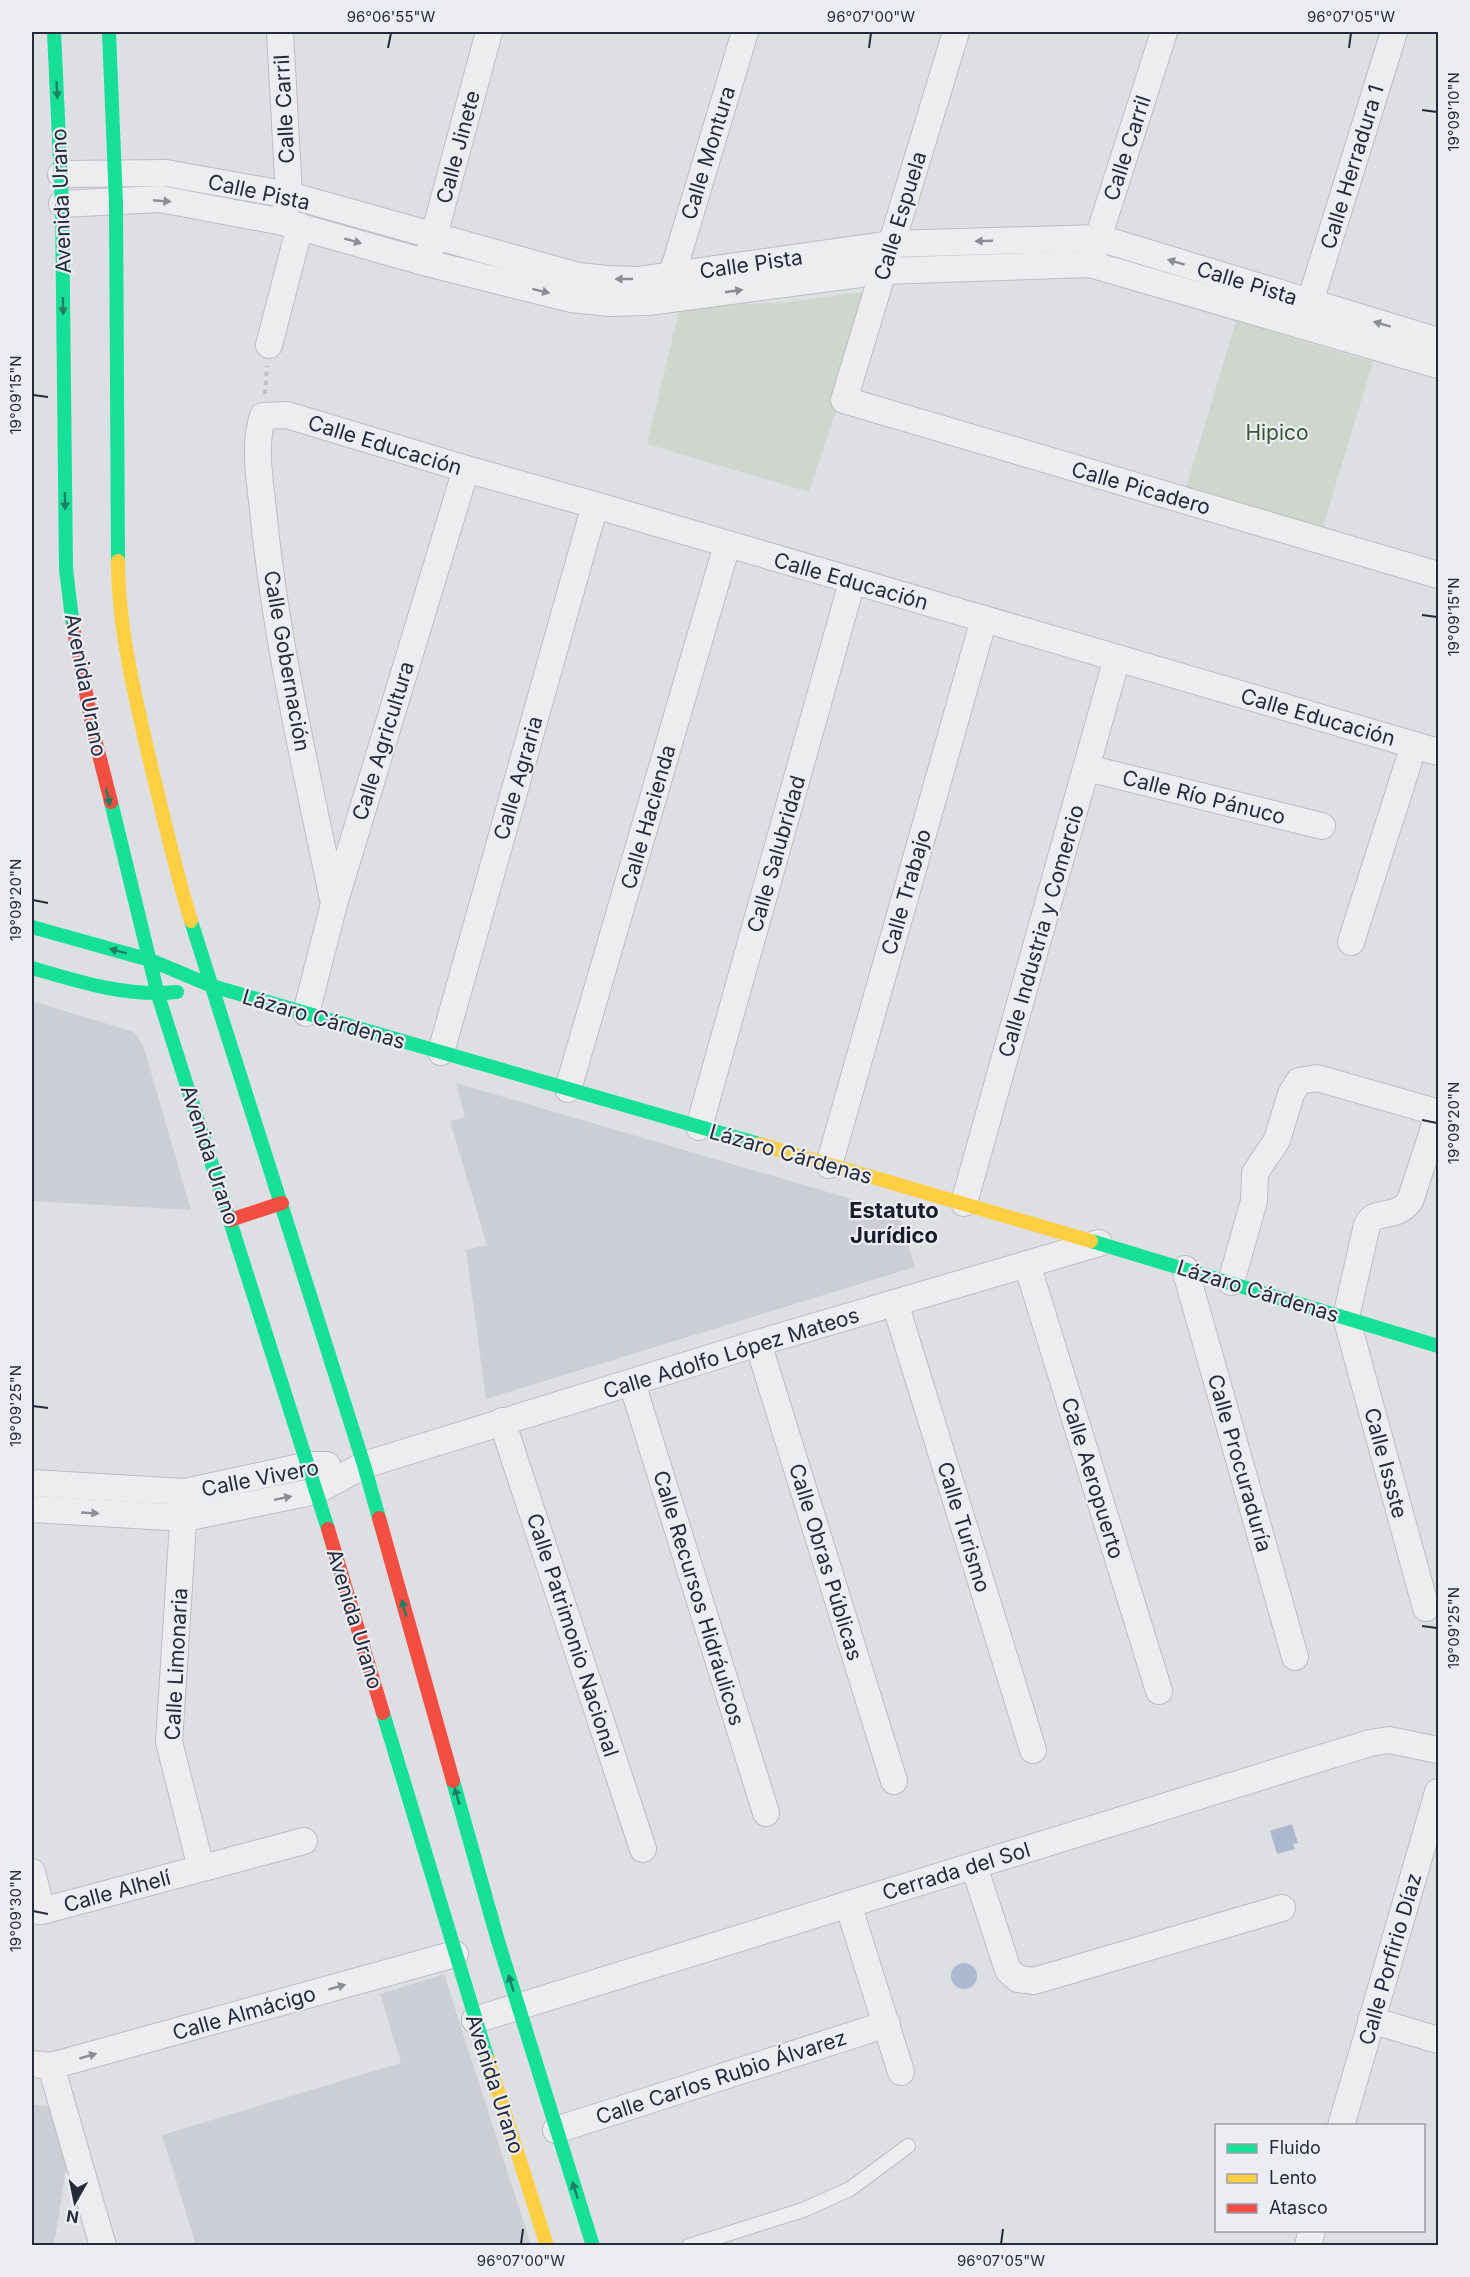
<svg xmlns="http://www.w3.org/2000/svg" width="1470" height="2277" viewBox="0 0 1470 2277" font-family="Inter,sans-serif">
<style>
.built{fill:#ccced6}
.green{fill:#ced6ce}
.water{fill:#acb8ce}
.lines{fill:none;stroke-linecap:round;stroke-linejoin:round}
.lane-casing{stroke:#bcbdc1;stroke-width:16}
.street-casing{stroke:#bcbdc1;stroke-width:28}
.path{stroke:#c0c0c6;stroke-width:4;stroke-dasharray:4.5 4.5;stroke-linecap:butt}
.lane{stroke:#ededf0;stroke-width:14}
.street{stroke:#ededf0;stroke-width:26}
.fast{stroke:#16e098;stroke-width:14}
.slow{stroke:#ffcf43;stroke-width:14}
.jam{stroke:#f24e42;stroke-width:14}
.oneway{fill:#1f7c65}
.oneway2{fill:#8a8c96}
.ticks{fill:none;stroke:#262b3b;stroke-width:2}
.labels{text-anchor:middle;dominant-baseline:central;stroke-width:4.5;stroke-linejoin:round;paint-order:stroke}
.street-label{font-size:21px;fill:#262b3b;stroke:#ebedf3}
.park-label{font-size:21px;fill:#375634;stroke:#ebedf3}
.neighbourhood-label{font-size:22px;font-weight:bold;fill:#191d2b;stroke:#ebedf3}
.neatline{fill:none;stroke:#262b3b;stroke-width:2}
.ticks-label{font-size:15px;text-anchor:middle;fill:#262b3b}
</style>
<rect width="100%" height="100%" fill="#dedfe3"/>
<!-- built -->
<g class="built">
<polygon points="32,1001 134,1032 143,1045 191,1210 32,1201"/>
<polygon points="456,1083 899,1213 915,1267 486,1399 466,1250 487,1245 450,1121 465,1117"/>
<polygon points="444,1974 531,2245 196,2245 162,2135 401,2063 380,1994"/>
<polygon points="32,2104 75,2111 54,2245 32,2245"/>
</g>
<!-- green -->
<g class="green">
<polygon points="871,291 857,348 809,492 647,444 680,307 789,302"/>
<polygon points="1236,321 1373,362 1318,543 1182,501"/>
</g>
<!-- water -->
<g class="water">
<polygon points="1292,1824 1298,1843 1293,1844 1295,1849 1277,1854 1270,1831"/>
<circle cx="964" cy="1976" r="13"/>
</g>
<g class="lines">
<defs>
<polyline id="lane" points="689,2246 803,2210 850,2189 908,2146"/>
<g id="street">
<polyline points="280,32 289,195 285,211"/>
<polyline points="956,32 844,400 1438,575"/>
<polyline points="61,174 166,173 289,195 578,276 607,279 638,280 891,244 1099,238 1438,341"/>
<polyline points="62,204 160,199 283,222 427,263 571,299 611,303 648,302 883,271 1090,264 1438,365"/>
<polyline points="429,254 489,32"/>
<polyline points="1093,254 1164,32"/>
<polyline points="672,275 745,32"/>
<polyline points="1310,302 1394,32"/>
<polyline points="269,345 300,226"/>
<polyline points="1087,768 1322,826"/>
<path d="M334,904c-27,-130 -58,-261 -71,-394 -3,-31 -10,-64 0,-94l24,-1 179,54 129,36 843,247"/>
<polyline points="1351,942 1414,745"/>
<polyline points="306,1013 334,904 466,469"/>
<polyline points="441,1052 595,505"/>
<polyline points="568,1089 727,545"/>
<polyline points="699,1127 852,582"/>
<polyline points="829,1165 984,619"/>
<polyline points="964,1203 1117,658"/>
<polyline points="1027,1264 1159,1691"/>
<polyline points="1185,1269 1295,1657"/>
<path d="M1231,1282l23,-81 1,-28 22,-33 14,-46 8,-13 18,-3 112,32 7,12 -26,79c-16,20 -35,7 -43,24l-21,92 80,291"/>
<polyline points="895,1303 1033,1750"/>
<polyline points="758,1343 894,1781"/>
<polyline points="632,1383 766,1813"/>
<polyline points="502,1421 643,1849"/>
<polyline points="32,1483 185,1492 309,1465 327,1465"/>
<polyline points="185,1492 169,1742 201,1868"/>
<polyline points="32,1509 185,1518 316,1491 364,1465 758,1343 1099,1243"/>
<polyline points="974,1866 1008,1970 1018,1979 1034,1981 1282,1908"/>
<polyline points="32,1872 42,1911"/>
<polyline points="848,1904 901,2072"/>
<polyline points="32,1910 42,1911 304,1841"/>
<polyline points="475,2020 1370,1743 1389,1740 1438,1750"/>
<polyline points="1371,2020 1438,2040"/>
<polyline points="32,2064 51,2066 455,1954"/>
<polyline points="51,2066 103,2246"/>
<polyline points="1341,2126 1438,1792"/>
<polyline points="556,2130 887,2024"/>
<polyline points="1308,2246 1312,2230"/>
</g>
</defs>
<!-- lane casing -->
<use href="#lane" class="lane-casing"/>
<!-- street casing -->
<use href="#street" class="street-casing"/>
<!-- path -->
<polyline class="path" points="265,394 267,366"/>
<!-- lane -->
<use href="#lane" class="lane"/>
<!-- street -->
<use href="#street" class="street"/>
<!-- fast -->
<g class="fast">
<polyline points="54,32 62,204 66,569 73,627"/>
<polyline points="109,32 116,203 118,561"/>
<polyline points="111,802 158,995 328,1529"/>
<polyline points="191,921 364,1465 379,1518"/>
<polyline points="32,927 150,960 212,986 759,1144"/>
<path d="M32,968c48,14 94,29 145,24"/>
<polyline points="1091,1241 1438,1346"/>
<polyline points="383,1713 488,2060"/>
<polyline points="453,1781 498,1941 593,2246"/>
</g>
<!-- slow -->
<g class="slow">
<path d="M118,561c0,69 19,145 35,213 12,49 23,99 38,147"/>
<polyline points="759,1144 1091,1241"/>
<polyline points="488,2060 547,2246"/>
</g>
<!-- jam -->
<g class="jam">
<polyline points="73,627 95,739 111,802"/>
<polyline points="230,1220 282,1203"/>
<polyline points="379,1518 453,1781"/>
<polyline points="328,1529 383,1713"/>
</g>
</g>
<!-- one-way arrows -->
<defs><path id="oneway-solid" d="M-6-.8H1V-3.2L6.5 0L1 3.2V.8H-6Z" transform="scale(1.5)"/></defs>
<g class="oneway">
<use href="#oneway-solid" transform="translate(57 90) rotate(87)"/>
<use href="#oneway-solid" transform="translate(63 306) rotate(89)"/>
<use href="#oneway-solid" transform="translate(65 501) rotate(89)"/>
<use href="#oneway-solid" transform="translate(108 797) rotate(76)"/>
<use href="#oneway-solid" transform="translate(118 951) rotate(-165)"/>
<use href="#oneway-solid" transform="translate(404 1608) rotate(-106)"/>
<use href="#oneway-solid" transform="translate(457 1796) rotate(-106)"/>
<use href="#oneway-solid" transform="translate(511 1983) rotate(-107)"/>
<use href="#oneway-solid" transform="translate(575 2190) rotate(-108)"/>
</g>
<g class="oneway2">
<use href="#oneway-solid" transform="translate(162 201) rotate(5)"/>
<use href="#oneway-solid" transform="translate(353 241) rotate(16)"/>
<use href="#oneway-solid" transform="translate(984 241) rotate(178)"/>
<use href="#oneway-solid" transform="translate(1176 262) rotate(-163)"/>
<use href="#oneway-solid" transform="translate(624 279) rotate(-180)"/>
<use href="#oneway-solid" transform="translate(541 291) rotate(14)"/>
<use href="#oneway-solid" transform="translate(734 291) rotate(-8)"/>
<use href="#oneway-solid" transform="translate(1382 324) rotate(-163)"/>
<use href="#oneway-solid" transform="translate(283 1498) rotate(-12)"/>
<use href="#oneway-solid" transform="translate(90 1513) rotate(3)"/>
<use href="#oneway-solid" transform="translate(337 1987) rotate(-16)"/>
<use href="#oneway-solid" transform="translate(88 2056) rotate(-16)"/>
</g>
<!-- ticks -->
<path class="ticks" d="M388,48l3,-15M869,48l2,-15M1349,48l2,-15M1422,110l15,2M33,395l15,2M1422,615l15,2M33,900l15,3M1422,1120l15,3M33,1406l15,2M1422,1626l15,2M33,1911l15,3M521,2244l2,-15M1001,2244l2,-15"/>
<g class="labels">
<!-- street labels -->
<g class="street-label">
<text transform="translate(284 109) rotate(-93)">Calle Carril</text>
<text transform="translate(458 147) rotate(-75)">Calle Jinete</text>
<text transform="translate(1127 148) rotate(-72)">Calle Carril</text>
<text transform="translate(708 153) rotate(-73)">Calle Montura</text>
<text transform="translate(1352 167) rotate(-73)">Calle Herradura 1</text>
<text transform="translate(259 192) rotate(12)">Calle Pista</text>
<text transform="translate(61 201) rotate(-92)">Avenida Urano</text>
<text transform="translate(900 216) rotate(-73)">Calle Espuela</text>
<text transform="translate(751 264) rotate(-8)">Calle Pista</text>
<text transform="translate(1247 283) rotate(17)">Calle Pista</text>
<text transform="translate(385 445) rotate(17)">Calle Educación</text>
<text transform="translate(1141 488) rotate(16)">Calle Picadero</text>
<text transform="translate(851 581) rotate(16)">Calle Educación</text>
<text transform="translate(287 661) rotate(80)">Calle Gobernación</text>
<text transform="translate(86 685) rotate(79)">Avenida Urano</text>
<text transform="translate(1318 717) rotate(16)">Calle Educación</text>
<text transform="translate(383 741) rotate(-73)">Calle Agricultura</text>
<text transform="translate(518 778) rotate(-74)">Calle Agraria</text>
<text transform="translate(1204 797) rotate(14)">Calle Río Pánuco</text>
<text transform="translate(648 817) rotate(-74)">Calle Hacienda</text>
<text transform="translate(776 854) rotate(-74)">Calle Salubridad</text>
<text transform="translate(906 892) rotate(-74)">Calle Trabajo</text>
<text transform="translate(1041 931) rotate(-74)">Calle Industria y Comercio</text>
<text transform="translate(324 1019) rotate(16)">Lázaro Cárdenas</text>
<text transform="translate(791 1154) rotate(16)">Lázaro Cárdenas</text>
<text transform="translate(210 1155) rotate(72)">Avenida Urano</text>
<text transform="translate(1258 1291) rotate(17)">Lázaro Cárdenas</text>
<text transform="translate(731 1353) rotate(-17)">Calle Adolfo López Mateos</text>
<text transform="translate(1240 1463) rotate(74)">Calle Procuraduría</text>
<text transform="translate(1386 1463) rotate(75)">Calle Issste</text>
<text transform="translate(260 1478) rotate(-11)">Calle Vivero</text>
<text transform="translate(1093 1478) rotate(73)">Calle Aeropuerto</text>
<text transform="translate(964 1527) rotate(73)">Calle Turismo</text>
<text transform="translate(826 1562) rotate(73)">Calle Obras Públicas</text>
<text transform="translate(699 1598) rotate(73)">Calle Recursos Hidráulicos</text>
<text transform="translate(355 1619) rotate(73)">Avenida Urano</text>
<text transform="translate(573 1635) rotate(72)">Calle Patrimonio Nacional</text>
<text transform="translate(176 1664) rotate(-87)">Calle Limonaria</text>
<text transform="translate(956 1871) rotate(-17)">Cerrada del Sol</text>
<text transform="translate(117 1891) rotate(-15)">Calle Alhelí</text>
<text transform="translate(1390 1959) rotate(-74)">Calle Porfirio Díaz</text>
<text transform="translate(244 2013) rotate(-16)">Calle Almácigo</text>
<text transform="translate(721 2077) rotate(-18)">Calle Carlos Rubio Álvarez</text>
<text transform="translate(495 2084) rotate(72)">Avenida Urano</text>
</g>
<!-- park labels -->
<g class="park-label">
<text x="1277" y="432">Hipico</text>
</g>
<!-- neighbourhood labels -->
<g class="neighbourhood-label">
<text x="894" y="1210">Estatuto<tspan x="894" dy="25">Jurídico</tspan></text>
</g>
</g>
<!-- border -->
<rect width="1470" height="2277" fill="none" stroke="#ebedf3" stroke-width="66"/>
<!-- legend -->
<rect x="1215" y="2124" width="210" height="108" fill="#ebedf3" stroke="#9c9fa9" stroke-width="1.5"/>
<rect x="1227" y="2144" width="30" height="9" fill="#16e098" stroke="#9c9fa9" stroke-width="1.5"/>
<text x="1269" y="2154" font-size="18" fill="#262b3b">Fluido</text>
<rect x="1227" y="2174" width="30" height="9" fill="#ffcf43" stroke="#9c9fa9" stroke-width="1.5"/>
<text x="1269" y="2184" font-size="18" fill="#262b3b">Lento</text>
<rect x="1227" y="2204" width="30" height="9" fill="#f24e42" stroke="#9c9fa9" stroke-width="1.5"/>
<text x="1269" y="2214" font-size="18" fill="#262b3b">Atasco</text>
<!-- north arrow -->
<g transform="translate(75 2202) rotate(189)" stroke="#ebedf3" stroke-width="4.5" paint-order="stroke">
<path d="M0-4.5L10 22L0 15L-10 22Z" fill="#262b3b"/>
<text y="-9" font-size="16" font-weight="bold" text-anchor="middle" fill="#262b3b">N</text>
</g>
<rect x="33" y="33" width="1404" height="2211" class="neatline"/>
<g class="ticks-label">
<text x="391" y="22">96°06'55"W</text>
<text x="871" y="22">96°07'00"W</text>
<text x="1351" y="22">96°07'05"W</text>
<text transform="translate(1454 112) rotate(-90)" y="5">19°09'10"N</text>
<text transform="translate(16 395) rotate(-90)" y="5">19°09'15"N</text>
<text transform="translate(1454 617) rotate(-90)" y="5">19°09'15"N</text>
<text transform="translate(16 900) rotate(-90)" y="5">19°09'20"N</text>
<text transform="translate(1454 1123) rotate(-90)" y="5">19°09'20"N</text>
<text transform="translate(16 1406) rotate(-90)" y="5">19°09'25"N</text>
<text transform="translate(1454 1628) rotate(-90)" y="5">19°09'25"N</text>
<text transform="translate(16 1911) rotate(-90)" y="5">19°09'30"N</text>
<text x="521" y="2266">96°07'00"W</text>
<text x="1001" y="2266">96°07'05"W</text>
</g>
</svg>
